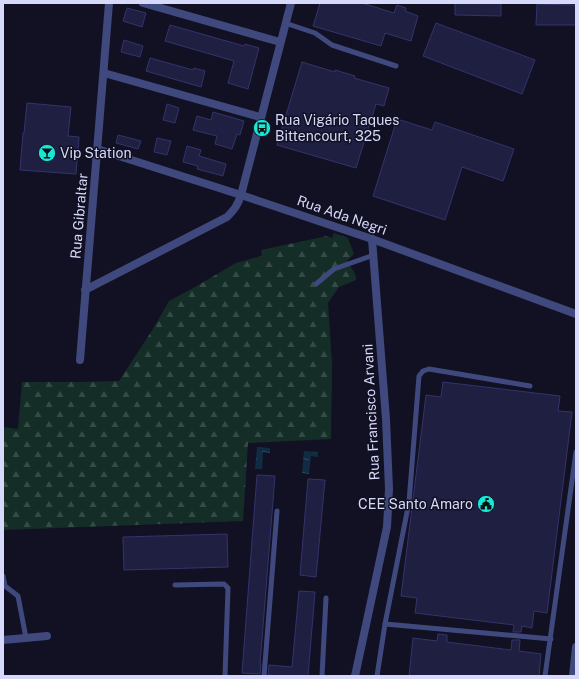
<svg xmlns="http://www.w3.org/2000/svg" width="579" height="679" viewBox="0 0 579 679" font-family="'Public Sans',sans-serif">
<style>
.forest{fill:url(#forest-firs)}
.water{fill:url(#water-ripples)}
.building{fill:#1f1f42;stroke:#34336c}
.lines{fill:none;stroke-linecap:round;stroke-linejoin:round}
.lane{stroke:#40497d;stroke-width:5}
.street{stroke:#40497d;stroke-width:8}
.labels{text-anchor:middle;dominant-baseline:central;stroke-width:3;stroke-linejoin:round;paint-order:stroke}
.poi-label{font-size:14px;fill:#d7d9fb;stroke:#111123;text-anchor:start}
.street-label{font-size:14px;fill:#d7d9fb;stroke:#111123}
</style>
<defs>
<pattern id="forest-firs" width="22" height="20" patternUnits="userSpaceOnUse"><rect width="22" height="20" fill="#142d27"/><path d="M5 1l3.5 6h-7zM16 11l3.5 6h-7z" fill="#354b47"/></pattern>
<pattern id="water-ripples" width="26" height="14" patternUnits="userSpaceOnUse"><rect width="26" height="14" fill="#112c42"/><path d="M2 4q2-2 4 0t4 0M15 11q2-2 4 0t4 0" fill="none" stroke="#334a5e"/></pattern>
</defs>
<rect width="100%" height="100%" fill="#111123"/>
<!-- forest -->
<path class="forest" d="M334,233l14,5 6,16 -7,7c3,7 10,11 9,19l-17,7 -11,16 4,60 -1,76 -83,4 -5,78 -240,9v-103l15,2 4,-47h60l37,-1 34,-52 16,-28 26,-14 41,-24 26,-7 -1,-6 66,-14 5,2z"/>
<!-- water -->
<g class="water">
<polygon points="257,447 270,448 270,453 263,452 262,469 255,469"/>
<polygon points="304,451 318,452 318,457 311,456 309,474 302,473"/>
</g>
<!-- building -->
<g class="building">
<polygon points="320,3 362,3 394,13 397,5 406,8 405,11 418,16 411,41 385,33 381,46 313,26"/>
<polygon points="455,3 501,3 501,16 455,15"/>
<polygon points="537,4 576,5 576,25 536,25"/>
<polygon points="127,8 146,13 142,27 123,21"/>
<polygon points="436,23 535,60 522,94 423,56"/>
<polygon points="170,25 244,46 245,44 259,48 248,89 228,83 234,61 165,41"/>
<polygon points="124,40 143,46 140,57 121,52"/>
<polygon points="150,58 193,70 194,68 205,71 201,87 146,71"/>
<polygon points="302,62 335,72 335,70 355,76 354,78 389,88 384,106 376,104 356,168 277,145"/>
<polygon points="27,103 71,107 68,136 79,137 76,174 20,170 23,133 24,133"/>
<polygon points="167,104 179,108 175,123 163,120"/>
<polygon points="213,112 244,121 240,135 237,134 232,149 215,144 217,136 193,130 197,116 211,120"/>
<polygon points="397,119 432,130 435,122 514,149 503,181 462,167 445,220 373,196"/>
<polygon points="118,135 141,141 138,149 116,143"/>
<polygon points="157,138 171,141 167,155 154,152"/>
<polygon points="187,146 201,150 199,156 226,164 223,176 197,169 198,166 183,162"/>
<polygon points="443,382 560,396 558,411 572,412 547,613 534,611 532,628 522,626 521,632 513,632 514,625 415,613 417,598 401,596 426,395 441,397"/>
<polygon points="257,475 275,476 260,664 261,664 260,674 242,673"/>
<polygon points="308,479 325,480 316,577 300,575"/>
<polygon points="227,534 228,567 124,570 123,537"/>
<polygon points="299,591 315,592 308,676 271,676 272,675 268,675 269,665 292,667"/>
<polygon points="438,634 447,635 447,642 511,650 512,640 520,640 519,651 541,654 539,676 409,676 413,638 437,641"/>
</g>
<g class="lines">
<!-- lane -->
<g class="lane">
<polyline points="285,23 315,33 332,45 396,66"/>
<polyline points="316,284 334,269 374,255"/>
<polyline points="3,576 5,586 18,596 26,638"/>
<polyline points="175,585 224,584 228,588 225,676"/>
<polyline points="385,624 551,639"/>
<polyline points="264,676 277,511"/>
<polyline points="322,676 326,598"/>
<polyline points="377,676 385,624 409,502 419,376 423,371 429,369 530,386"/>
<polyline points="545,676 576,452"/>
</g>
<!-- street -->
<g class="street">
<polyline points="143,3 280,42"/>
<polyline points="104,73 260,117"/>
<polyline points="97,149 241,195 372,239 576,314"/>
<path d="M85,290l142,-73c7,-7 11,-12 14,-22l50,-192"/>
<polyline points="80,360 109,3"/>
<polyline points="3,640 47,636"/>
<polyline points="355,676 387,527 389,489 386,419 372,239"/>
<polyline points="573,676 576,647"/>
</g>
</g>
<!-- icons -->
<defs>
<symbol id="bus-disc" viewBox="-11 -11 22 22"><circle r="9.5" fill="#17e7d6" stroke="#111123"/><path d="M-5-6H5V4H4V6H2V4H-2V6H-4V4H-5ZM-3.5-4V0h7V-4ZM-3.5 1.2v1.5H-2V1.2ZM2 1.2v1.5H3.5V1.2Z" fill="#111"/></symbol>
<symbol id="bar-disc" viewBox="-11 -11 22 22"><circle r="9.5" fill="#17e7d6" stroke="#111123"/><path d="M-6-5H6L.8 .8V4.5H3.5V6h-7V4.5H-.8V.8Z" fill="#111"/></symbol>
<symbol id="civic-disc" viewBox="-11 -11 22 22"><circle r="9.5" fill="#17e7d6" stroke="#111123"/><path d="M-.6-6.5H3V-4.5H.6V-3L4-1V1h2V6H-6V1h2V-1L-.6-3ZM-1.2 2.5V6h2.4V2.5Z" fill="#111"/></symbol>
</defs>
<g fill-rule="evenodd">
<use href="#bus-disc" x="252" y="118" width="20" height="20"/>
<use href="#bar-disc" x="37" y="143" width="20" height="20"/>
<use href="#civic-disc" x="476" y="494" width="20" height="20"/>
</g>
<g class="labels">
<!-- poi labels -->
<g class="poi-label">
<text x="275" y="120">Rua Vigário Taques<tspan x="275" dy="16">Bittencourt, 325</tspan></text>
<text x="60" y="153">Vip Station</text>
<text x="473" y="504" text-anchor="end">CEE Santo Amaro</text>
</g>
<!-- street labels -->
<g class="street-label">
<text transform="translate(342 215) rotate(19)">Rua Ada Negri</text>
<text transform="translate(79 216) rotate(-85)">Rua Gibraltar</text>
<text transform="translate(371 412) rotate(-93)">Rua Francisco Arvani</text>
</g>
</g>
<!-- border -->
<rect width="579" height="679" fill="none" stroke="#d7d9fb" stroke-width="8"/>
</svg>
